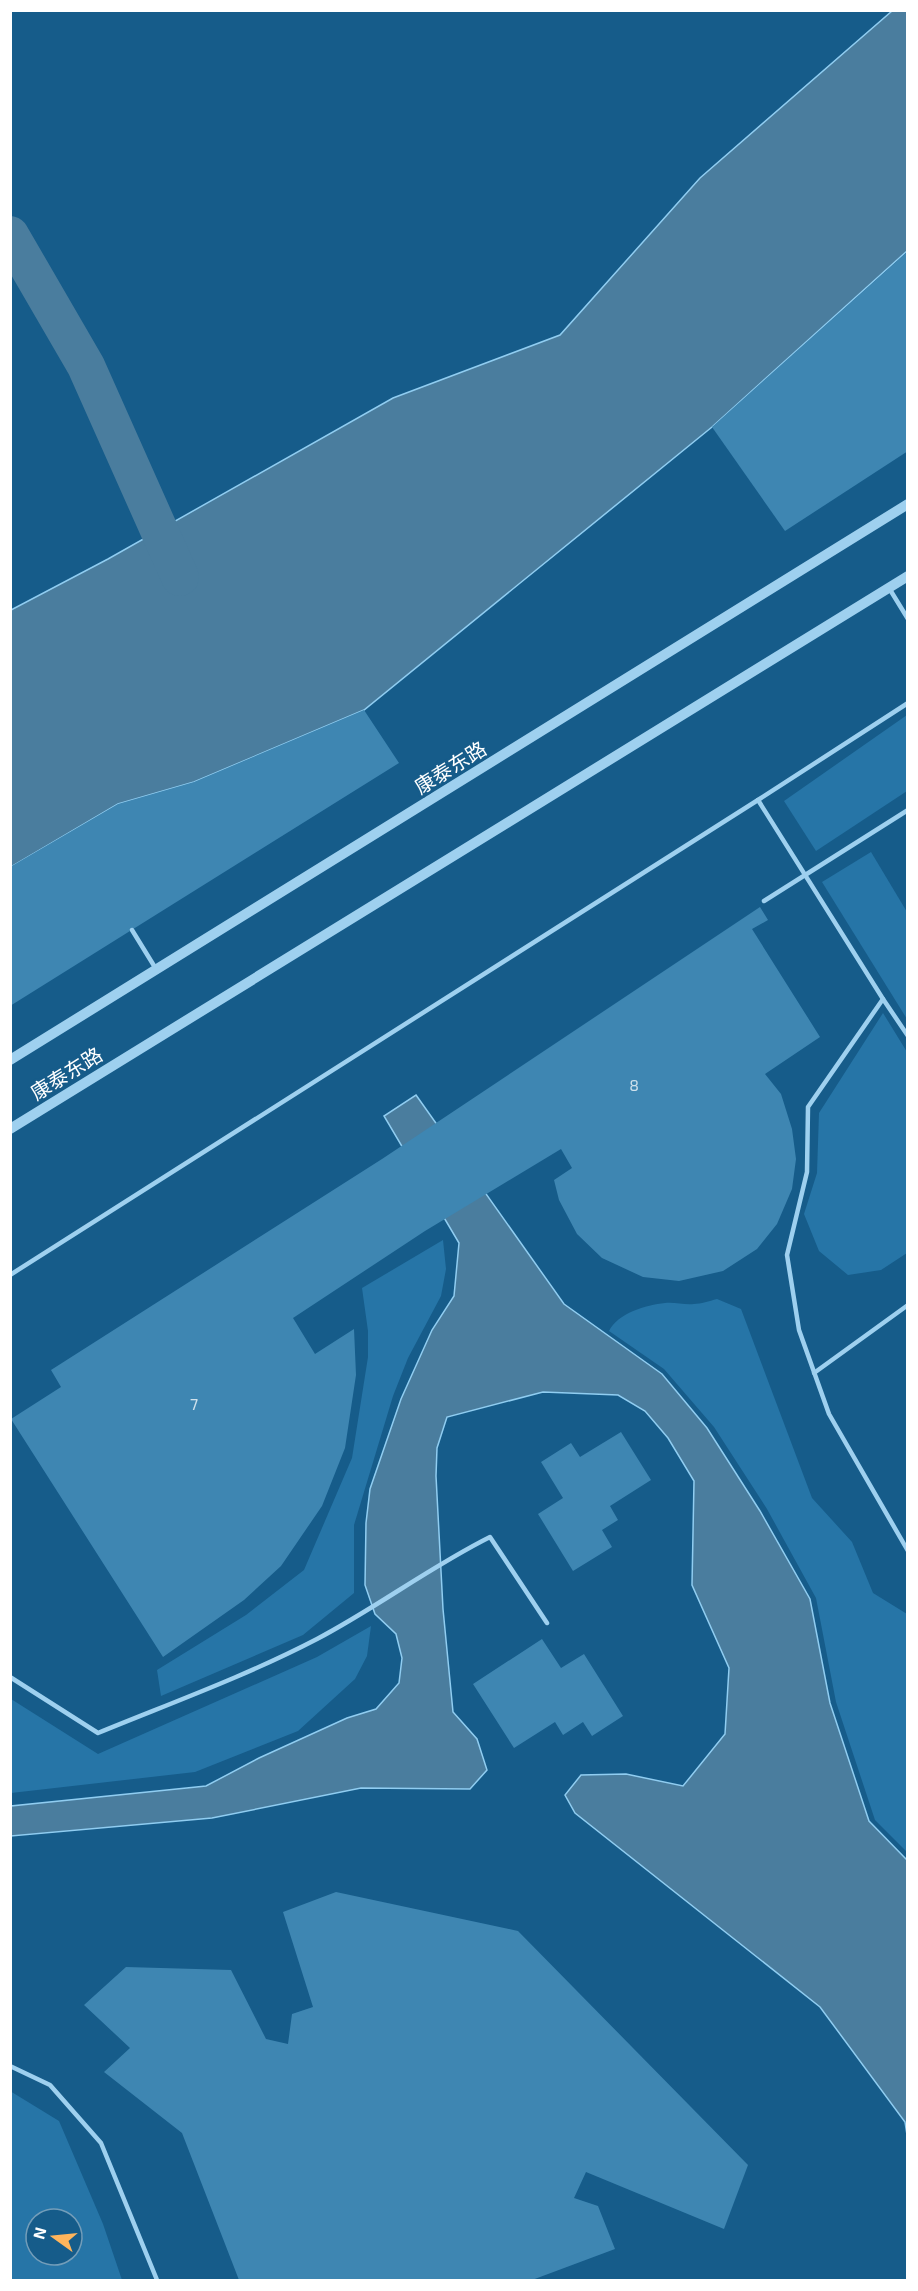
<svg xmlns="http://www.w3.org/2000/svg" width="918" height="2291" viewBox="0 0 918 2291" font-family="'Exo 2','Noto Sans SC',sans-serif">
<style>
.green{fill:#2675a7;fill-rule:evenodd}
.water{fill:#4a7d9e;stroke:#90cdf1;stroke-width:1.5}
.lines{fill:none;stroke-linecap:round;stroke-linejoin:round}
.canal{stroke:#4a7d9e;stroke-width:38}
.building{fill:#3e86b2}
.service{stroke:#9ed0ef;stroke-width:4.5}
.tertiary{stroke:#9ed0ef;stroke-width:10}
.labels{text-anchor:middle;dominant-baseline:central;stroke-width:5;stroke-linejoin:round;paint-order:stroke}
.number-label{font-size:16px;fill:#cfe1ec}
.street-label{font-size:20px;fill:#fff;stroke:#165c8a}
</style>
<rect width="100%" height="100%" fill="#165c8a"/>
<!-- green -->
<g class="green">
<polygon points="907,715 907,791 816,851 784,801"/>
<polygon points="871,852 907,912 907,1019 822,882"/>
<polygon points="883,1013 907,1052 907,1253 881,1270 848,1275 819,1251 804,1214 817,1173 819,1113"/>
<polygon points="443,1240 446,1269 441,1296 408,1358 393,1396 354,1525 354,1593 303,1635 161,1696 157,1670 246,1615 304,1570 352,1458 368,1357 368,1331 362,1288"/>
<path d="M717,1299l24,10 71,189 40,44 21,51 34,21v238l-32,-32 -39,-118 -20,-104 -49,-89 -53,-82 -50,-58 -55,-38c9,-18 37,-26 56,-28 10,-1 19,2 29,1 7,0 15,-3 23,-5z"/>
<polygon points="371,1626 367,1656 355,1679 298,1731 195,1772 11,1793 11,1699 98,1754 317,1657"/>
<path d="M10,2091l49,30 44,103 19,56h-111zM36,2219h36v36h-36z"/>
</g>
<!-- water -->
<g class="water">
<polygon points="892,11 907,11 907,251 712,427 364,710 194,782 118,804 11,867 11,610 108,559 393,398 560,335 700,178"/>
<polygon points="416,1095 564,1304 662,1374 707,1428 760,1511 810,1599 830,1703 869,1821 907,1860 907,2135 905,2122 820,2007 575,1813 565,1795 581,1775 626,1774 683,1786 725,1734 729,1668 692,1585 694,1481 668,1438 645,1411 618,1395 543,1392 447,1417 437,1448 436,1476 443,1609 453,1712 477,1739 487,1770 470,1789 361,1788 212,1818 11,1836 11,1806 206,1786 259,1758 347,1718 376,1709 399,1683 402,1658 396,1634 375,1614 365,1585 366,1523 370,1489 401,1399 432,1330 454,1296 459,1243 384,1116"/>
</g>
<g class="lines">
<!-- canal -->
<polyline class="canal" points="10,235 86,366 180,577"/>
</g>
<!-- building -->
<g class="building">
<polygon points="908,251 908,451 785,531 712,427"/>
<polygon points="364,710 399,763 10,1006 10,867 118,804 194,782"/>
<polygon points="760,907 768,920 752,929 820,1037 765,1074 781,1094 792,1129 796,1159 792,1189 777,1224 757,1249 723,1271 679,1281 643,1277 602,1258 577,1234 559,1200 554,1180 572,1168 561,1149 425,1231 293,1318 315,1354 354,1329 356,1375 345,1448 322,1506 281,1566 244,1600 163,1657 11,1419 61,1387 51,1370 382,1159"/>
<polygon points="621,1432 651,1480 610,1506 618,1520 602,1530 612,1547 573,1571 538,1514 563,1498 541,1462 571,1443 580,1457"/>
<polygon points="542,1639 561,1668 584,1654 623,1716 592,1736 583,1722 563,1735 555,1722 514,1748 473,1684"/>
<polygon points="336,1892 518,1931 748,2165 724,2229 586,2172 574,2198 598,2206 615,2249 532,2280 239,2280 182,2133 104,2072 130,2048 84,2005 126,1967 231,1970 266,2039 288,2044 292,2014 313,2007 283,1912"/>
</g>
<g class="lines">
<!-- service -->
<g class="service">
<polyline points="889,588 908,619"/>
<polyline points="908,703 758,800 883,999 808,1107 807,1172 787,1255 799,1330 829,1414 908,1551"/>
<polyline points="764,901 908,810"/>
<polyline points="132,930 156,969"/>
<polyline points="883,999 908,1036"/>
<polyline points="10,1275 758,800"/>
<polyline points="814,1373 908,1305"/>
<path d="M10,1677l88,56c73,-30 148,-57 219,-94 59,-31 113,-72 173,-102l57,86"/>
<polyline points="10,2066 50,2085 101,2143 157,2280"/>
</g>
<!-- tertiary -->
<g class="tertiary">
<polyline points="10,1060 908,504"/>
<polyline points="10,1129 908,576"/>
</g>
</g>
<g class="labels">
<!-- number labels -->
<g class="number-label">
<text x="634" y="1084">8</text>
<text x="194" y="1403">7</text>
</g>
<!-- street labels -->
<g class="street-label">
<text transform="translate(450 767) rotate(-32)">康泰东路</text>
<text transform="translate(66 1073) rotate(-32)">康泰东路</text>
</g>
</g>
<!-- border -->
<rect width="918" height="2291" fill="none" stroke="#ffffff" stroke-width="24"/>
<!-- north arrow -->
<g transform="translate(54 2237) rotate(285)"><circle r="28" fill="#165c8a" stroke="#739db9" stroke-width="1.5"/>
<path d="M0-4.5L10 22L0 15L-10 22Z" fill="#ffb55c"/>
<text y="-9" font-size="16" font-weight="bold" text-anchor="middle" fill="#ffffff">N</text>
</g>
</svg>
